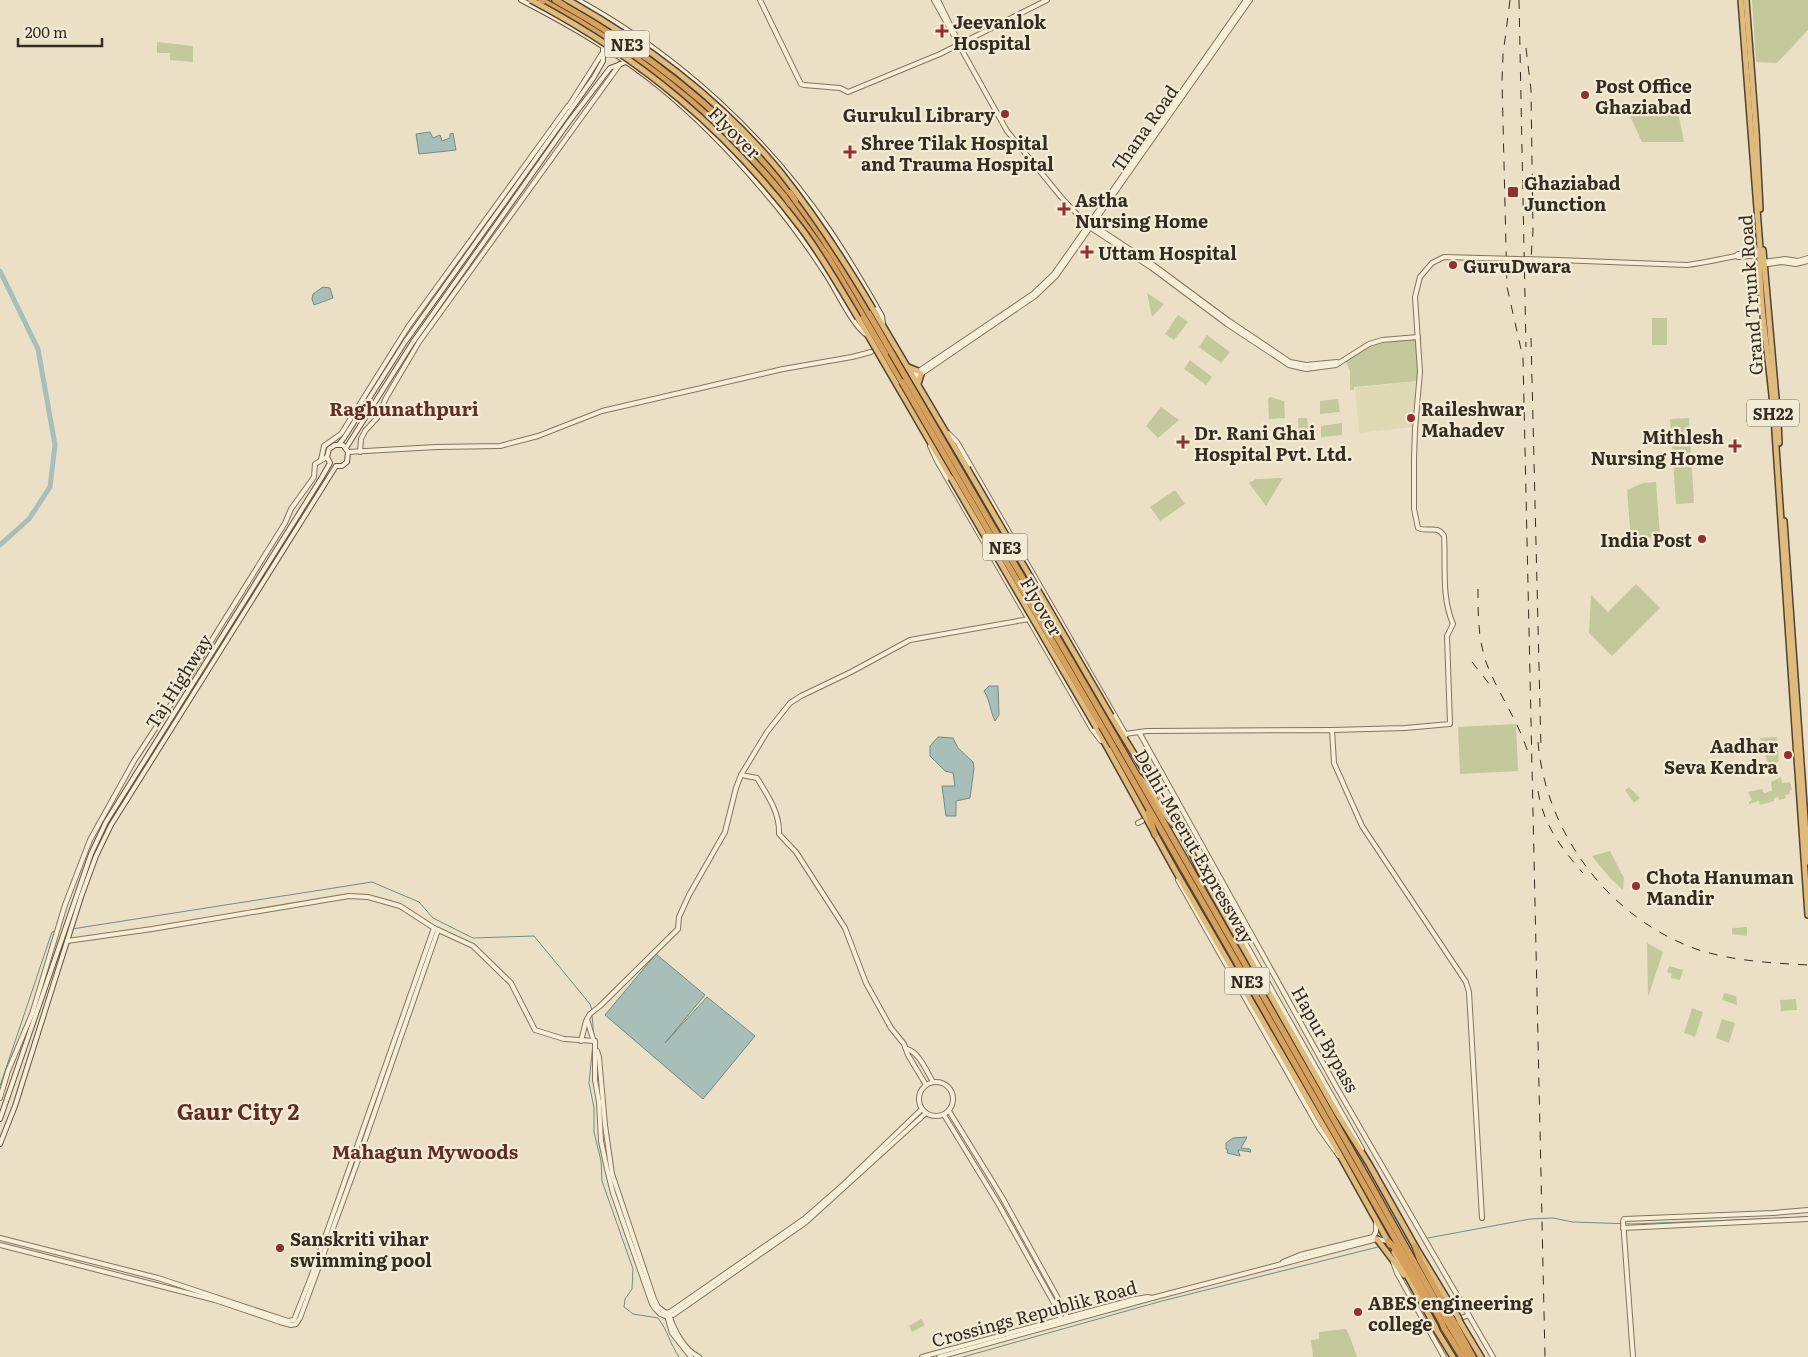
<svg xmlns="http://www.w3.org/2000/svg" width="1808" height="1357" viewBox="0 0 1808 1357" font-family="Literata,serif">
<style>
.farmland{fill:#e0dab4}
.green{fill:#c3c99a}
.water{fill:#a7bfb8;stroke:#6e8d85}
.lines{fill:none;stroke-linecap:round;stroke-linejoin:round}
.stream{stroke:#6e8d85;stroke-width:1}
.river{stroke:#a7bfb8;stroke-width:5}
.tertiary-casing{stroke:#85735d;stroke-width:6}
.secondary-casing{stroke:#675440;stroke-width:6}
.trunk-casing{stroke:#534131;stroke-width:8}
.motorway-casing{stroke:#534131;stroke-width:8}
.tertiary{stroke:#f7eed8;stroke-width:4}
.secondary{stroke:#f7eed8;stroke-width:4}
.trunk{stroke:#e0bb7e;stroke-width:5}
.motorway{stroke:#d5a15c;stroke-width:5.5}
.rail{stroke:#362b20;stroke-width:1;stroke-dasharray:9 9;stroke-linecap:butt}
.tertiary-bridge-casing{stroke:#85735d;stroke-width:6;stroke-linecap:butt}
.trunk-bridge-casing{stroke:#534131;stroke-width:8;stroke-linecap:butt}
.motorway-bridge-casing{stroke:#534131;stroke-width:8;stroke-linecap:butt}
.tertiary-bridge{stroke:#f7eed8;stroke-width:4}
.trunk-bridge{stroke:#e0bb7e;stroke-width:5}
.motorway-bridge{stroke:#d5a15c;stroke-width:5.5}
.poi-dot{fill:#903131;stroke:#f3ebd5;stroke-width:2}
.labels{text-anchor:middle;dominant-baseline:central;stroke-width:4.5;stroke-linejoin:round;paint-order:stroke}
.shield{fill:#f3ebd5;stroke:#6f6556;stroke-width:1}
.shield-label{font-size:16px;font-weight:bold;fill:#362b20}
.poi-label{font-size:18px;font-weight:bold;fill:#362b20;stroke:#f3ebd5;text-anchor:start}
.street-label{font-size:18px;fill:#362b20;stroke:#f3ebd5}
.neighbourhood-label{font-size:19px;font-weight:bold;fill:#602f22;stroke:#f3ebd5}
.district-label{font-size:22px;font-weight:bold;fill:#602f22;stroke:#f3ebd5}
</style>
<rect width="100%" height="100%" fill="#ebe0c6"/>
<!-- farmland -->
<polygon class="farmland" points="1417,381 1413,427 1359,433 1355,388"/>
<!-- green -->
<g class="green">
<polygon points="1752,0 1808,0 1808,30 1777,63 1756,62"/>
<polygon points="157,42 193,46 193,62 170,60 170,53 157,53"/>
<polygon points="1678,112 1684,142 1642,142 1630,116"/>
<polygon points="1147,293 1164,304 1152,317"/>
<polygon points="1178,315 1188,322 1174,340 1165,334"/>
<rect x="1652" y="318" width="15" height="27"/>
<polygon points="1207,335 1230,352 1221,363 1199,347"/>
<polygon points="1416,338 1418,363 1417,381 1354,387 1354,390 1350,390 1350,371 1345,360 1370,345"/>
<polygon points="1190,360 1212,377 1206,385 1184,369"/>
<polygon points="1270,397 1284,401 1285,418 1269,419 1268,399"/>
<polygon points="1338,399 1340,412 1320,414 1320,401"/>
<polygon points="1161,407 1179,420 1158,438 1146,426"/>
<polygon points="1298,418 1307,418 1309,438 1299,439"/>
<polygon points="1689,418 1694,503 1676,504 1670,419"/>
<polygon points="1342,423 1342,435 1321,437 1321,426"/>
<polygon points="1283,478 1266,506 1249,483 1256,479"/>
<polygon points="1656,482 1660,536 1631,541 1627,490 1643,483"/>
<polygon points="1175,490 1185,504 1160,521 1150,507"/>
<polygon points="1636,584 1660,608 1612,656 1589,633 1591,595 1608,612"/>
<polygon points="1516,724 1518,771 1460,774 1458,727"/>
<polygon points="1777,737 1779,761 1769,767 1760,738"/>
<polygon points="1781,777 1782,783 1790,782 1792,790 1790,790 1790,794 1785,795 1786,798 1779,800 1778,797 1774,798 1774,801 1760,805 1759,801 1749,804 1749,802 1752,800 1748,792 1762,789 1764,793 1772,791 1771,782"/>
<polygon points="1629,787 1640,798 1634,803 1625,790"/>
<polygon points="1610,851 1624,878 1623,890 1610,878 1592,856"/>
<polygon points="1747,927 1747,936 1732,934 1732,928"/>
<polygon points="1647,943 1663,952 1648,997"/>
<polygon points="1669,966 1683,970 1680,980 1671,978 1672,974 1667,972"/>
<polygon points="1724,993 1736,996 1737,1005 1722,1000"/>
<polygon points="1796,999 1797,1010 1781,1011 1780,1000"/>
<polygon points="1692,1008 1703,1012 1695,1037 1684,1033"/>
<polygon points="1722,1019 1735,1023 1729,1043 1716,1038"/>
<polygon points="921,1319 925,1325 912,1332 909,1326"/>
<path d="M1346,1329c3,4 9,22 11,28h-44l-2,-17 8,-1v-7z"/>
</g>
<!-- water -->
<g class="water">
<polygon points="430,132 433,138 440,135 442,141 450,138 450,134 453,133 456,150 419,154 416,134"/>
<polygon points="323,287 330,288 333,298 314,305 312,299 313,294"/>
<path d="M989,686h9l1,29 -4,6c-5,-10 -5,-21 -11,-30z"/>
<polygon points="938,737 953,738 958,748 973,762 974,768 970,798 956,801 956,816 946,816 942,786 955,786 953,773 945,771 930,756 930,746"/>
<polygon points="656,954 705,995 665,1043 707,997 755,1036 703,1099 605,1015"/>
<polygon points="1247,1137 1241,1148 1250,1149 1251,1152 1238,1150 1240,1156 1227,1153 1228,1150 1226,1149 1226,1143 1233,1138"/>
</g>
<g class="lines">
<!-- stream -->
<g class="stream">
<polyline points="72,929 372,882 419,902 433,918 473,938 534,936 590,1004 592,1010"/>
<polyline points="592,1014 594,1039"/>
<path d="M593,1043l-4,40 5,25v24l7,29 1,20 31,88 -1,20 -7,10 -1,8 9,7 25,4c10,13 12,26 21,39"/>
<polyline points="0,1086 52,932 56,931"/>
<polyline points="1428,1238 1530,1219 1553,1218 1573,1222 1633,1224 1808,1217"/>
<polyline points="963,1357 1162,1301 1378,1247"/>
</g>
<!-- river -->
<polyline class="river" points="0,271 38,349 55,445 50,487 29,519 0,545"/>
<defs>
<g id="tertiary">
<polyline points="760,0 801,84 804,85 840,88 848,92 940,54 1047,0"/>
<polyline points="934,0 1007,131 1061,197 1088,226"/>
<polyline points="938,0 960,45"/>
<polyline points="568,107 603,52"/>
<polyline points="1093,225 1152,264 1229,321 1290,362 1306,365 1337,362 1339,363"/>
<polyline points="1091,228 1152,268 1227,324 1289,365 1306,369 1336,365 1339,363"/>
<polyline points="1736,256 1738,257 1761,255"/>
<path d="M1558,260l129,5c17,-2 33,-6 49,-9l2,-2 19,-2 2,-3"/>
<polyline points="1762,262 1785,259 1798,261 1808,258"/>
<polyline points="1762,265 1782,262 1796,264 1808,261"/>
<polyline points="1339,363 1369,344 1382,340 1418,337"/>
<polyline points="913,375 1033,294 1054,274 1246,0"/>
<polyline points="915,378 1035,296 1056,276 1250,0"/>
<polyline points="948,433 957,442 1126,735"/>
<polyline points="930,446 937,461 1092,729 1101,741"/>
<polyline points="348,452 436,447 500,446 538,436 602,411 783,369 852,357 871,352"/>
<polyline points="360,452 361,439 365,431 377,418 386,398 419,342 620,64"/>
<polyline points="321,460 324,446 341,434 408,327 568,106"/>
<path d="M1332,730l73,-2 45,-4 -3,-88 6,-12c-12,-28 -7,-59 -9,-88 -7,-12 -17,-3 -26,-8l-4,-19v-50l1,-30 5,-57 -5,-75 5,-20"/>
<polyline points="1139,732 1337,1088 1493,1357"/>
<polyline points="1125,734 1147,731 1332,730 1334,763 1362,826 1466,982 1469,992 1482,1218"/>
<path d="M741,775l16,3c11,18 23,35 22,56l17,18 49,76 21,55 25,45 13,16 4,11 18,30"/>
<polyline points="1170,804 1177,800"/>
<polyline points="1138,823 1142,821"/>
<polyline points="1199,864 1208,877 1362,1149"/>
<polyline points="1178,880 1319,1128 1339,1156"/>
<path d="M67,941l85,-12 197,-33 19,1 32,9 34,22 39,18 38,37 24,47 29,9 31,2v39l4,22 2,39 6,28 6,24 39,111c5,8 11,15 21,11l133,-93 120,-109"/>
<polyline points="593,1039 587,1019 590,1014 600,1006 678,929 679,917 689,895 725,832 736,788 741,775 767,732 790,703 801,696 851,672 910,640 1029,619"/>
<polyline points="581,1041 586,1021"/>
<path d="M907,1049c12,3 20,23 26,33"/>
<polyline points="597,1051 599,1057 605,1125 612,1174 654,1299 658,1307 666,1313 670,1312 804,1219 844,1184 922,1109"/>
<circle cx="936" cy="1099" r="17"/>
<polyline points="0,1098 8,1071 32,1014 65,905 90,840 134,761 185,683 285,523 291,509 314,477 315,464 327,457"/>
<polyline points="949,1111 1002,1197 1060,1302"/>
<polyline points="944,1115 999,1205 1055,1305"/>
<polyline points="1623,1228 1808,1219"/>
<polyline points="0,1238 158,1278 288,1321 294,1320 311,1277 434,928"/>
<polyline points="0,1245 215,1300 280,1322 291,1325 296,1324 300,1318 357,1163 438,930"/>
<polyline points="1283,1262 1300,1255 1373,1237 1376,1232 1376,1221"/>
<polyline points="1393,1262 1397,1273 1444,1357"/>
<polyline points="1063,1308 1067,1317"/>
<polyline points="1057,1310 1061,1319"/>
<path d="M669,1315c5,15 15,35 30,42"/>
<polyline points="667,1316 672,1333 691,1357"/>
<polyline points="1456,1320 1469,1315"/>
<polyline points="922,1357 1135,1299 1148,1297 1152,1298"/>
<polyline points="939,1357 1152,1298 1377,1239 1388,1241"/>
<polyline points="1633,1357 1624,1234 1623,1221 1624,1219 1773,1213 1808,1210"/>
</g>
<g id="secondary">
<path d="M521,0c47,24 94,51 135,84 45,36 86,80 122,124 18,22 34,45 49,68 9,14 27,52 40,59"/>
<path d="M578,0c100,55 189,137 253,232 18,27 35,56 51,84l1,8"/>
<polyline points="339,444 344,438 405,342 594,77 603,61 603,47"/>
<polyline points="346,448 413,342 568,123 610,68 626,62"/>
<polyline points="0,1119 91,854 106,822 322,477 330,463 327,457 329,449 335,445 343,445 348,452 347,462 342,466 336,466 111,825 96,856 81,897 15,1106 0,1144"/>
</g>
<g id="trunk">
<path d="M1741,0l19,248c-2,61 12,123 15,184 10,161 22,322 33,483"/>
<polyline points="1746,0 1756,131 1760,209"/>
<polyline points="1763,250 1778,421 1779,443"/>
<polyline points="873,309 967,468"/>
<polyline points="858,318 951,478"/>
<polyline points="908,367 918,371"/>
<polyline points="918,384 921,374"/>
<polyline points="1784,521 1808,862"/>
<path d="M1111,716c30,51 65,101 89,155l137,242 32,51 46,82 43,71"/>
<polyline points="1096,727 1175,870 1332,1141 1390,1245"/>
<path d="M1139,777c14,13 20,33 34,47"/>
<polyline points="1377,1239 1404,1275"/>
<polyline points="1394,1252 1435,1326"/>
<polyline points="1460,1322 1481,1357"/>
<polyline points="1437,1331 1453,1357"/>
</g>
<g id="motorway">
<path d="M555,0c87,48 173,114 235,193"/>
<path d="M543,1c94,50 175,114 242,196"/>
<path d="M795,200c37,48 66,100 96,152"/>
<polyline points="790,204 828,257 902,382"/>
<polyline points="1118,742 1370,1183 1447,1321"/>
<polyline points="1113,746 1407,1260 1442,1323"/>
<polyline points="1148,813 1155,835"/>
<polyline points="1388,1241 1393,1246 1428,1304"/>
<polyline points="1415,1246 1420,1260 1452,1319"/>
<polyline points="1455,1324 1473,1357"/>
<polyline points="1450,1326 1468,1357"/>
<polyline points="1444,1328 1462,1357"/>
</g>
</defs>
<!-- tertiary casing -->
<use href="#tertiary" class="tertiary-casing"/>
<!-- secondary casing -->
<use href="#secondary" class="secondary-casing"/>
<!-- trunk casing -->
<use href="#trunk" class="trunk-casing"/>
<!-- motorway casing -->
<use href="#motorway" class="motorway-casing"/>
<!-- tertiary -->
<use href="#tertiary" class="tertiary"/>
<!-- secondary -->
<use href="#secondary" class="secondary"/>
<!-- trunk -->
<use href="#trunk" class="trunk"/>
<!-- motorway -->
<use href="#motorway" class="motorway"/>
<!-- rail -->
<g class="rail">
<polyline points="1510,0 1503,55 1502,81 1507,287 1523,358 1545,1357"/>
<polyline points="1519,0 1526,347"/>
<polyline points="1526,48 1531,90 1533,231 1530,273"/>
<polyline points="1531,338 1541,748"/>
<path d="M1478,589c0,25 0,49 8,73 12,32 34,61 43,94"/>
<polyline points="1472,662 1494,690"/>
<path d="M1538,742c8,93 73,178 161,208 35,11 72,13 109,15"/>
<path d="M1538,791c5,33 23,57 45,82"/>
</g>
<defs>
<polyline id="tertiary-bridge" points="1420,277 1432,263 1444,257 1558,260"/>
<g id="trunk-bridge">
<path d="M531,0c110,58 195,129 270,228 21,28 39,60 57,90"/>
<path d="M568,0c80,45 156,103 214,174 34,43 63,88 91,135"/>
<polyline points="967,468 1111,716"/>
<polyline points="951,478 1096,727"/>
<polyline points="1458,1317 1460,1322"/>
<polyline points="1435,1326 1437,1331"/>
</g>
<g id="motorway-bridge">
<polyline points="541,0 543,1"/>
<polyline points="790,193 795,200"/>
<polyline points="785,197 790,204"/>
<polyline points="891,352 1118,742"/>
<polyline points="902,382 1113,746"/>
<polyline points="1452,1319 1455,1324"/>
<polyline points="1447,1321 1450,1326"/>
<polyline points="1442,1323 1444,1328"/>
</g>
</defs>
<!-- tertiary-bridge casing -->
<use href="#tertiary-bridge" class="tertiary-bridge-casing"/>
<!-- trunk-bridge casing -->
<use href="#trunk-bridge" class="trunk-bridge-casing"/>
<!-- motorway-bridge casing -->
<use href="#motorway-bridge" class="motorway-bridge-casing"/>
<!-- tertiary-bridge -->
<use href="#tertiary-bridge" class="tertiary-bridge"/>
<!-- trunk-bridge -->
<use href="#trunk-bridge" class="trunk-bridge"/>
<!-- motorway-bridge -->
<use href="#motorway-bridge" class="motorway-bridge"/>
</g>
<!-- markers -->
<g class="poi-dot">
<path d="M939.5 23.5h5v5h5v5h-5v5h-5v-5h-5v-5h5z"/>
<circle cx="1585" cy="95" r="5"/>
<circle cx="1005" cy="114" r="5"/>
<path d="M847.5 144.5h5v5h5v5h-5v5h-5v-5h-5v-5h5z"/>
<rect x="1507" y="186" width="12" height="12" rx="2.5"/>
<path d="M1061.5 201.5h5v5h5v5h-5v5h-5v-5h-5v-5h5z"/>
<path d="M1084.5 244.5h5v5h5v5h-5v5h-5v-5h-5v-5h5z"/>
<circle cx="1453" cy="265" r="5"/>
<circle cx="1411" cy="418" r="5"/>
<path d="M1180.5 434.5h5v5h5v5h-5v5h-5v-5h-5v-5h5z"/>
<path d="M1732.5 438.5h5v5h5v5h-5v5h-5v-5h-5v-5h5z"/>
<circle cx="1702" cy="539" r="5"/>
<circle cx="1788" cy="755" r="5"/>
<circle cx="1636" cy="886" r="5"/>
<circle cx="280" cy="1248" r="5"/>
<circle cx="1358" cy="1312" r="5"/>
</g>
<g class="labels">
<!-- shield labels -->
<g class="shield">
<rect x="604.5" y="30.5" width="45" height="27" rx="4"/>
<rect x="1747" y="399.5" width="52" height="27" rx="4"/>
<rect x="982.5" y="533.5" width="45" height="27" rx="4"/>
<rect x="1224.5" y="967.5" width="45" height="27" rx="4"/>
</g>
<g class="shield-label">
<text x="627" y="44">NE3</text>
<text x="1773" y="413">SH22</text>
<text x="1005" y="547">NE3</text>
<text x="1247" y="981">NE3</text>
</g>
<!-- poi labels -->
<g class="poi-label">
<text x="953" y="21">Jeevanlok<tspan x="953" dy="21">Hospital</tspan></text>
<text x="1595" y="85">Post Office<tspan x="1595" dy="21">Ghaziabad</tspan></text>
<text x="995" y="114" text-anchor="end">Gurukul Library</text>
<text x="861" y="142">Shree Tilak Hospital<tspan x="861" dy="21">and Trauma Hospital</tspan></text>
<text x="1524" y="182">Ghaziabad<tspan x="1524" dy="21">Junction</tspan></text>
<text x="1075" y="199">Astha<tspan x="1075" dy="21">Nursing Home</tspan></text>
<text x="1098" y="252">Uttam Hospital</text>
<text x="1463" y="265">GuruDwara</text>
<text x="1421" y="408">Raileshwar<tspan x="1421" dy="21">Mahadev</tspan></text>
<text x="1194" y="432">Dr. Rani Ghai<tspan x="1194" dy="21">Hospital Pvt. Ltd.</tspan></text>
<text x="1724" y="436" text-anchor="end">Mithlesh<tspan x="1724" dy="21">Nursing Home</tspan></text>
<text x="1692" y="539" text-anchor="end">India Post</text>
<text x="1778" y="745" text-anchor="end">Aadhar<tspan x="1778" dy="21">Seva Kendra</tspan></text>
<text x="1646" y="876">Chota Hanuman<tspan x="1646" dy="21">Mandir</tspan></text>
<text x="290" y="1238">Sanskriti vihar<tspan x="290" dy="21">swimming pool</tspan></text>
<text x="1368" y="1302">ABES engineering<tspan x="1368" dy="21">college</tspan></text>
</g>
<!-- street labels -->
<g class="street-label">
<text transform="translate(1144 128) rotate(-55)">Thana Road</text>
<text transform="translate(735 132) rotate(45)">Flyover</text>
<text transform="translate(1750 295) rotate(-94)">Grand Trunk Road</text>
<text transform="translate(1042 606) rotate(60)">Flyover</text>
<text transform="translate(178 681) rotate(-58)">Taj Highway</text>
<text transform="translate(1195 846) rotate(60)">Delhi-Meerut Expressway</text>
<text transform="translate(1326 1039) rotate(61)">Hapur Bypass</text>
<text transform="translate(1034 1313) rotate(-15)">Crossings Republik Road</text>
</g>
<!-- neighbourhood labels -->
<g class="neighbourhood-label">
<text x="404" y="408">Raghunathpuri</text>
<text x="425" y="1151">Mahagun Mywoods</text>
</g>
<!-- district labels -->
<g class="district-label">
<text x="238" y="1110">Gaur City 2</text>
</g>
</g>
<!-- scale -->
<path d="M18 38v8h84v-8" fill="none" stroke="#362b20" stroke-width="2.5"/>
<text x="25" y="38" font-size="15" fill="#362b20" stroke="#f3ebd5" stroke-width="4" paint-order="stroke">200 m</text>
</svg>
